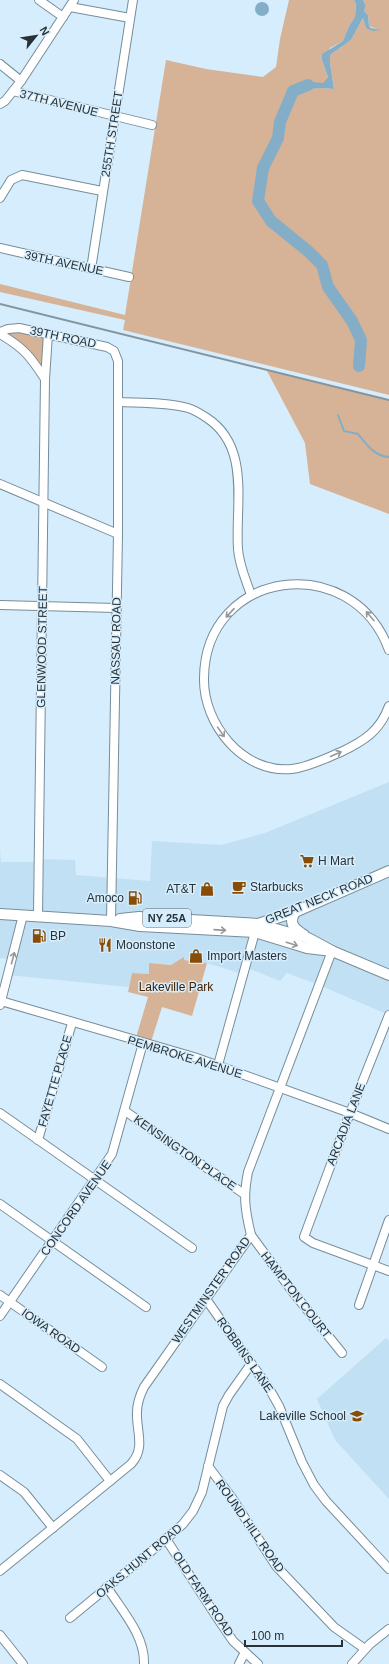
<svg xmlns="http://www.w3.org/2000/svg" width="389" height="1664" viewBox="0 0 389 1664" font-family="Helvetica,sans-serif">
<style>
.built{fill:#c2e0f3}
.green{fill:#d6b396}
.water{fill:#84aec7}
.lines{fill:none;stroke-linecap:round;stroke-linejoin:round}
.stream{stroke:#84aec7;stroke-width:2}
.river{stroke:#84aec7;stroke-width:12}
.minor-casing{stroke:#778d9a;stroke-width:10}
.major-casing{stroke:#778d9a;stroke-width:12}
.minor{stroke:#fff;stroke-width:8}
.major{stroke:#fff;stroke-width:10}
.rail{stroke:#84959f;stroke-width:2}
.oneway{stroke:#94989a}
.labels{text-anchor:middle;dominant-baseline:central;stroke-width:3;stroke-linejoin:round;paint-order:stroke}
.shield{fill:#d5edfc;stroke:#5c6971;stroke-width:1}
.shield-label{font-size:11px;font-weight:bold;fill:#283136}
.street-label{font-size:12px;fill:#283136;stroke:#d5edfc}
.poi-label{font-size:12px;fill:#283136;stroke:#d5edfc;text-anchor:start}
.park-label{font-size:12px;fill:#432100;stroke:#d5edfc}
</style>
<rect width="100%" height="100%" fill="#d5edfc"/>
<!-- built -->
<g class="built">
<polygon points="389,782 389,1022 389,1015 319,985 287,973 280,981 245,967 242,974 207,963 184,960 184,958 171,965 150,963 149,974 132,973 129,987 8,975 12,959 0,958 0,849 1,862 39,862 39,859 75,860 76,875 150,881 152,841 221,845 265,833"/>
<polygon points="386,1338 389,1341 389,1499 335,1440 317,1399"/>
</g>
<!-- green -->
<g class="green">
<polygon points="289,0 354,0 356,4 355,17 349,26 343,41 330,48 322,60 328,77 324,83 294,90 320,88 334,89 330,63 330,55 351,40 363,18 366,28 379,30 369,26 368,15 364,11 366,6 363,0 389,0 389,395 123,330 125,320 0,292 0,284 125,315 166,60 206,69 263,77 276,67 280,39"/>
<polygon points="8,329 48,334 45,379 34,361 0,334"/>
<polygon points="266,369 389,400 389,514 310,484 305,443"/>
<polygon points="184,957 184,960 207,963 192,1016 162,1007 150,1045 135,1041 148,997 128,992 132,973 149,974 149,963 171,965"/>
</g>
<!-- water -->
<g class="water">
<polygon points="354,0 363,0 366,6 364,11 368,15 369,26 371,28 381,30 373,31 366,28 363,18 351,40 330,55 330,63 334,89 320,88 293,91 313,82 323,83 328,77 322,60 322,54 343,41 349,26 355,17 356,4"/>
<circle cx="262" cy="9" r="7"/>
</g>
<g class="lines">
<!-- stream -->
<path class="stream" d="M338,415l6,16 14,3c9,11 16,22 31,23"/>
<!-- river -->
<polyline class="river" points="308,85 293,91 280,122 278,138 263,168 258,201 271,221 309,252 322,265 328,287 352,321 361,340 359,366"/>
<defs>
<g id="minor">
<polyline points="39,0 63,17"/>
<polyline points="70,7 130,18"/>
<polyline points="0,64 21,81"/>
<polyline points="13,91 152,125"/>
<polyline points="0,104 5,101 21,81 74,0"/>
<polyline points="0,198 11,180 22,175 102,191"/>
<polyline points="0,248 129,277"/>
<polyline points="91,269 133,0"/>
<polyline points="0,332 8,329 19,328 107,347 114,351 118,361 118,534 111,921"/>
<path d="M0,334c24,14 30,22 45,45"/>
<path d="M118,402c23,1 48,0 70,6 7,2 13,6 19,10 44,29 28,87 31,131 1,16 8,31 13,46"/>
<polyline points="0,484 118,534"/>
<polyline points="0,605 116,608"/>
<path d="M389,650c-37,-101 -184,-81 -185,28 -1,46 39,96 88,91 17,-2 34,-11 49,-17 23,-11 39,-21 48,-46"/>
<polyline points="38,915 45,379 48,334"/>
<polyline points="1,1001 194,1057 350,1113 389,1129"/>
<polyline points="0,1005 23,915"/>
<polyline points="389,1015 350,1113 304,1237 313,1243 389,1271"/>
<polyline points="218,1065 255,932"/>
<polyline points="125,1111 244,1194"/>
<polyline points="0,1113 192,1248"/>
<polyline points="38,1140 72,1023"/>
<polyline points="0,1204 146,1307"/>
<polyline points="251,1235 292,1291 342,1353"/>
<polyline points="0,1295 102,1367"/>
<polyline points="206,1299 270,1390 279,1406 302,1462 314,1485 326,1501 389,1569"/>
<polyline points="359,1305 389,1220"/>
<polyline points="0,1316 112,1154 143,1043"/>
<polyline points="0,1384 77,1439 110,1481"/>
<polyline points="208,1466 232,1498 276,1566 334,1627 365,1649"/>
<polyline points="0,1475 24,1492 53,1528"/>
<polyline points="166,1539 218,1619 233,1641 258,1664"/>
<path d="M0,1571l131,-107c15,-16 5,-33 6,-52 0,-9 3,-17 7,-25l107,-152c-6,-25 -8,-38 -3,-63l84,-221"/>
<path d="M107,1587c15,24 38,48 37,77"/>
<polyline points="70,1618 166,1539 183,1524 193,1511 202,1492 223,1406 229,1395 251,1364"/>
<polyline points="0,1635 23,1664"/>
<polyline points="239,1664 245,1652"/>
<polyline points="352,1664 370,1644 389,1629"/>
</g>
<g id="major">
<path d="M295,912c-7,11 -1,17 9,23"/>
<polyline points="0,914 111,921 140,926 255,932 307,948 332,951"/>
<polyline points="120,919 139,917 258,924 308,938 332,951 389,975"/>
<polyline points="258,924 295,912 389,871"/>
</g>
</defs>
<!-- minor casing -->
<use href="#minor" class="minor-casing"/>
<!-- major casing -->
<use href="#major" class="major-casing"/>
<!-- minor -->
<use href="#minor" class="minor"/>
<!-- major -->
<use href="#major" class="major"/>
<!-- rail -->
<polyline class="rail" points="0,304 389,400"/>
</g>
<!-- one-way arrows -->
<defs><path id="oneway-shaft" d="M-6 0H5M1.5-3L5.5 0L1.5 3" fill="none" stroke-width="1.6" stroke-linecap="round" stroke-linejoin="round"/></defs>
<g class="oneway">
<use href="#oneway-shaft" transform="translate(230 613) rotate(133)"/>
<use href="#oneway-shaft" transform="translate(370 616) rotate(-131)"/>
<use href="#oneway-shaft" transform="translate(221 732) rotate(55)"/>
<use href="#oneway-shaft" transform="translate(336 754) rotate(-24)"/>
<use href="#oneway-shaft" transform="translate(220 930) rotate(4)"/>
<use href="#oneway-shaft" transform="translate(292 944) rotate(17)"/>
<use href="#oneway-shaft" transform="translate(13 958) rotate(-75)"/>
</g>
<!-- icons -->
<defs>
<symbol id="supermarket-bare" viewBox="-9 -9 18 18"><path d="M-6-5.5h2.5l.6 2H6L4.5 2H-2.5L-4.4-4H-6ZM-1.5 3.2a1.3 1.3 0 1 0 .1 0ZM3 3.2a1.3 1.3 0 1 0 .1 0Z" fill="#884c06" stroke="#d5edfc" stroke-width="2.5" paint-order="stroke"/></symbol>
<symbol id="cafe-bare" viewBox="-9 -9 18 18"><path d="M-5.5-4.5H6V0H3Q3 3.5 0 3.5H-2.5Q-5.5 3.5-5.5 0ZM3-3.2v2h1.7v-2ZM-6 4.5H4V6H-6Z" fill="#884c06" stroke="#d5edfc" stroke-width="2.5" paint-order="stroke"/></symbol>
<symbol id="shop-bare" viewBox="-9 -9 18 18"><path d="M-5-2.5h2.3a2.7 3.5 0 0 1 5.4 0H5L5.5 6h-11ZM-1.5-2.5h3a1.5 2.3 0 0 0-3 0Z" fill="#884c06" stroke="#d5edfc" stroke-width="2.5" paint-order="stroke"/></symbol>
<symbol id="fuel-bare" viewBox="-9 -9 18 18"><path d="M-5.5-6h7V0h2V4h1.3V-2.5L3-4.5l.8-.8L6-3V5H2.5V1h-1V6h-7ZM-4.2-4.7v3.2H.2V-4.7Z" fill="#884c06" stroke="#d5edfc" stroke-width="2.5" paint-order="stroke"/></symbol>
<symbol id="restaurant-bare" viewBox="-9 -9 18 18"><path d="M-5-6h1v4h1v-4h1v4h1v-4h1v5L-1.5 .5V6h-2V.5L-5-1ZM5-6V6H3V1.5H1.5Q1.5-4 5-6Z" fill="#884c06" stroke="#d5edfc" stroke-width="2.5" paint-order="stroke"/></symbol>
<symbol id="school-bare" viewBox="-9 -9 18 18"><path d="M0-5L7-2L0 1L-7-2ZM-4 1L0 2.5L4 1V4Q0 6-4 4Z" fill="#884c06" stroke="#d5edfc" stroke-width="2.5" paint-order="stroke"/></symbol>
</defs>
<g fill-rule="evenodd">
<use href="#supermarket-bare" x="297" y="851" width="20" height="20"/>
<use href="#cafe-bare" x="229" y="877" width="20" height="20"/>
<use href="#shop-bare" x="197" y="879" width="20" height="20"/>
<use href="#fuel-bare" x="125" y="888" width="20" height="20"/>
<use href="#fuel-bare" x="29" y="926" width="20" height="20"/>
<use href="#restaurant-bare" x="95" y="935" width="20" height="20"/>
<use href="#shop-bare" x="186" y="946" width="20" height="20"/>
<use href="#school-bare" x="347" y="1406" width="20" height="20"/>
</g>
<g class="labels">
<!-- shield labels -->
<rect class="shield" x="143" y="909" width="48" height="18" rx="3"/>
<g class="shield-label">
<text x="167" y="918">NY 25A</text>
</g>
<!-- street labels -->
<g class="street-label">
<text transform="translate(59 103) rotate(14)">37TH AVENUE</text>
<text transform="translate(112 134) rotate(-81)">255TH STREET</text>
<text transform="translate(64 263) rotate(12)">39TH AVENUE</text>
<text transform="translate(63 337) rotate(12)">39TH ROAD</text>
<text transform="translate(116 641) rotate(-89)">NASSAU ROAD</text>
<text transform="translate(42 647) rotate(-89)">GLENWOOD STREET</text>
<text transform="translate(319 899) rotate(-22)">GREAT NECK ROAD</text>
<text transform="translate(185 1057) rotate(17)">PEMBROKE AVENUE</text>
<text transform="translate(55 1081) rotate(-74)">FAYETTE PLACE</text>
<text transform="translate(346 1124) rotate(-69)">ARCADIA LANE</text>
<text transform="translate(185 1153) rotate(35)">KENSINGTON PLACE</text>
<text transform="translate(76 1208) rotate(-55)">CONCORD AVENUE</text>
<text transform="translate(211 1290) rotate(-55)">WESTMINSTER ROAD</text>
<text transform="translate(296 1295) rotate(52)">HAMPTON COURT</text>
<text transform="translate(51 1331) rotate(35)">IOWA ROAD</text>
<text transform="translate(245 1355) rotate(55)">ROBBINS LANE</text>
<text transform="translate(250 1526) rotate(55)">ROUND HILL ROAD</text>
<text transform="translate(139 1561) rotate(-40)">OAKS HUNT ROAD</text>
<text transform="translate(203 1594) rotate(56)">OLD FARM ROAD</text>
</g>
<!-- poi labels -->
<g class="poi-label">
<text x="318" y="861">H Mart</text>
<text x="250" y="887">Starbucks</text>
<text x="196" y="889" text-anchor="end">AT&amp;T</text>
<text x="124" y="898" text-anchor="end">Amoco</text>
<text x="50" y="936">BP</text>
<text x="116" y="945">Moonstone</text>
<text x="207" y="956">Import Masters</text>
<text x="346" y="1416" text-anchor="end">Lakeville School</text>
</g>
<!-- park labels -->
<g class="park-label">
<text x="176" y="987">Lakeville Park</text>
</g>
</g>
<!-- north arrow -->
<g transform="translate(36 36) rotate(60)" stroke="#d5edfc" stroke-width="3" paint-order="stroke">
<path d="M0-3L7 15L0 10L-7 15Z" fill="#283136"/>
<text y="-6" font-size="11" font-weight="bold" text-anchor="middle" fill="#283136">N</text>
</g>
<!-- scale -->
<path d="M245 1640v6h97v-6" fill="none" stroke="#283136" stroke-width="2"/>
<text x="251" y="1640" font-size="12" fill="#283136" stroke="#d5edfc" stroke-width="3" paint-order="stroke">100 m</text>
</svg>
